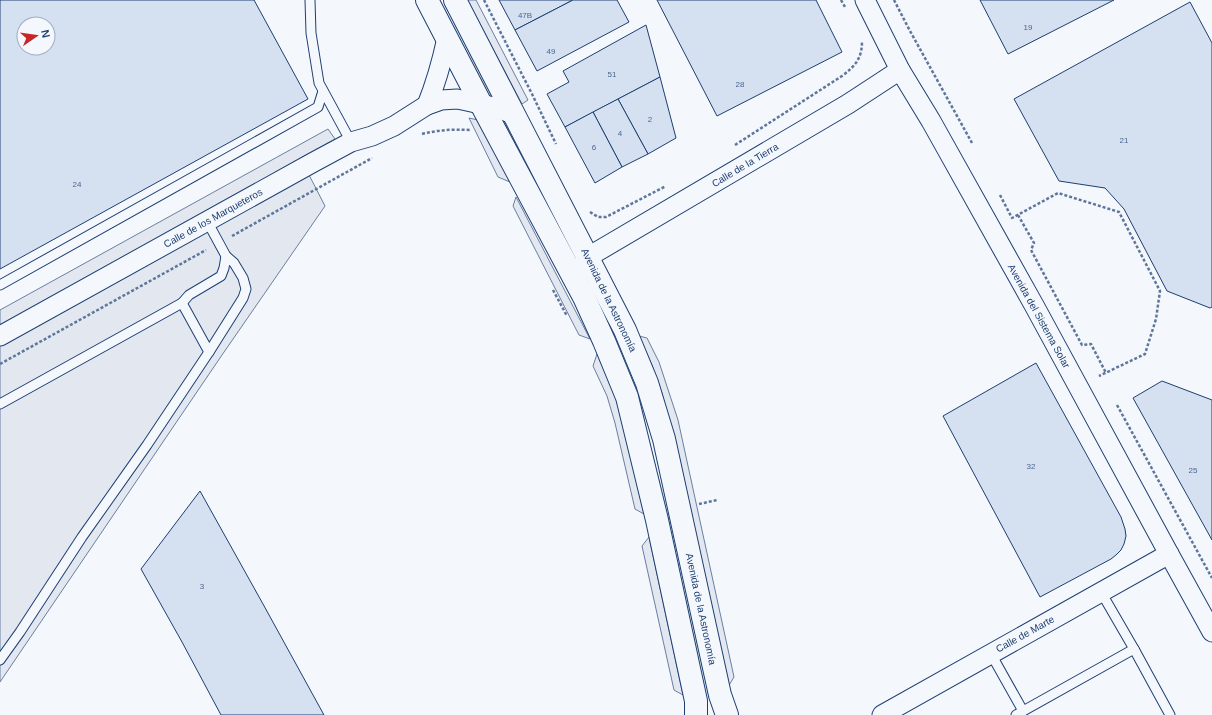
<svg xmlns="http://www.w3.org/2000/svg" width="1212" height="715" viewBox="0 0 1212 715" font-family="Helvetica,sans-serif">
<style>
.parking{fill:#e3e8f0;stroke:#687fa3}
.building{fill:#d5e0f0;stroke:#1d3f73;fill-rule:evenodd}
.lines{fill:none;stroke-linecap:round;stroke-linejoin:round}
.lane-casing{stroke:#1d3f73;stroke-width:11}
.street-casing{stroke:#1d3f73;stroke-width:21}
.secondary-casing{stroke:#1d3f73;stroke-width:24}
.path{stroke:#5e769c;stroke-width:2.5;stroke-dasharray:3 2;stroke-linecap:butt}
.lane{stroke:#f4f7fb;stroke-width:9}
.street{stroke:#f4f7fb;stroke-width:19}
.secondary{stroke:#f4f7fb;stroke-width:22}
.labels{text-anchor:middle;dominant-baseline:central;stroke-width:3;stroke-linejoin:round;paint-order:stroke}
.number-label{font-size:8px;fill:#4b6792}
.street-label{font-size:10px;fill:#1d3f73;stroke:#f4f7fb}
</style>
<rect width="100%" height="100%" fill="#f4f7fb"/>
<!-- parking -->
<g class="parking">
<polygon points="467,0 476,0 528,100 522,104"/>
<polygon points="469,118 478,120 510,182 498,177"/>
<polygon points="328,129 335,139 0,327 0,310"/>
<polygon points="308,173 325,206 222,355 0,682 0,343"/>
<polygon points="516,197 590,339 579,335 513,206"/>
<polygon points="639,336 647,338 659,362 678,420 734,677 728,687 662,393 652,365"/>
<polygon points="597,354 614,393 622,418 644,514 635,509 615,423 607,396 593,366"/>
<polygon points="649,537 683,695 674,690 642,546"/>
</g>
<!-- building -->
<g class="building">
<path d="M0,0h254l54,99 -308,170zM24,24h24v24h-24z"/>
<polygon points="499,0 573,0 515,30"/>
<polygon points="573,0 617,0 629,22 537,71 515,30"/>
<polygon points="657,0 816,0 842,52 717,116"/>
<polygon points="980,0 1114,0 1008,54"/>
<polygon points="1190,2 1212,43 1212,307 1210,308 1167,291 1124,209 1105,188 1059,181 1014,99"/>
<polygon points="646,25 660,77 565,127 547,94 569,82 563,71"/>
<polygon points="660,77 676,138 648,154 618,99"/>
<polygon points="618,99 648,154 622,167 593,112"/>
<polygon points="593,112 622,167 595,183 565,127"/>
<polygon points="1036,363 1121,517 1125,529 1126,536 1124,544 1121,550 1116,555 1111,559 1040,597 943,416"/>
<polygon points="1162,381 1212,400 1212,540 1133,398"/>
<polygon points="200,491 263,604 324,715 221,715 182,642 141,569"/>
</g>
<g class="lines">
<defs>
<g id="lane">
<polyline points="310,0 311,33 319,83 351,142"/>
<polyline points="207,221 226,256 234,263 243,278 246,289 243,298 209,352"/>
<polyline points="0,285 318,107 323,91"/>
<polyline points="182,303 189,295 221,276 224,268 226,256"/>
<polyline points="0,404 182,303 209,352 147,445 82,537 20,632 0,660"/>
<polyline points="1134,649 1170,715"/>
<polyline points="991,654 1023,711"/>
<polyline points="1016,715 1134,649 1101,592"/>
</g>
<g id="street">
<polyline points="865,0 900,70 931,121 1035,307 1169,554 1212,632"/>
<path d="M427,105c9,-22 15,-44 20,-67"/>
<polyline points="582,270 582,267 588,257 848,104 900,70"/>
<polyline points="0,336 312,163 351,142 372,136 394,126 427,105 441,100 457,99 467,101 498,108 515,115"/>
<polyline points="882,715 1169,554"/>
</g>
<g id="secondary">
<polyline points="427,0 481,104 584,297 604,341 627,397 657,520 696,701 696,715"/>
<polyline points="455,0 625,330 647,383 664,439 720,695 727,715"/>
</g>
</defs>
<!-- lane casing -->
<use href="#lane" class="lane-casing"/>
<!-- street casing -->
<use href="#street" class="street-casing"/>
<!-- secondary casing -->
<use href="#secondary" class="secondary-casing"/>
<!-- path -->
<g class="path">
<polyline points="484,0 532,94 556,144"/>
<polyline points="841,0 845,7"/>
<polyline points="894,0 910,31 972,143"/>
<path d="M422,134c16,-4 31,-5 48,-4"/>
<path d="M735,145l107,-69c13,-10 20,-17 20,-35"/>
<polyline points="1000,195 1012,218 1058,193 1119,212 1160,291 1156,319 1145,354 1099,376"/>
<polyline points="590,212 598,217 606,217 666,186"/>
<polyline points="1018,215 1034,243 1031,250 1082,345 1091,344 1106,373"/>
<polyline points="232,236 372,158"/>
<polyline points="553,290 567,316"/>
<polyline points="0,364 206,250"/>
<polyline points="1117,405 1212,578"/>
<polyline points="699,504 717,500"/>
</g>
<!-- lane -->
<use href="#lane" class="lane"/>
<!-- street -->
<use href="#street" class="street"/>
<!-- secondary -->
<use href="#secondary" class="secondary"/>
</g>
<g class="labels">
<!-- number labels -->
<g class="number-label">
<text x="525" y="15">47B</text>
<text x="1028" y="27">19</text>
<text x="551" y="51">49</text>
<text x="612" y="74">51</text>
<text x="740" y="84">28</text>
<text x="650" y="119">2</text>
<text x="620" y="133">4</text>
<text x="1124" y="140">21</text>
<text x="594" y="147">6</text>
<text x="77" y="184">24</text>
<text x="1031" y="466">32</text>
<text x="1193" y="470">25</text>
<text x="202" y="586">3</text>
</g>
<!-- street labels -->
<g class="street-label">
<text transform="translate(745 165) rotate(-31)">Calle de la Tierra</text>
<text transform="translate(213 218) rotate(-29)">Calle de los Marqueteros</text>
<text transform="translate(609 300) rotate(64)">Avenida de la Astronomía</text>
<text transform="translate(1039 316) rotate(61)">Avenida del Sistema Solar</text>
<text transform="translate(701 609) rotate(78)">Avenida de la Astronomía</text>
<text transform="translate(1025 634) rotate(-29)">Calle de Marte</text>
</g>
</g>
<!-- north arrow -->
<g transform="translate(36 36) rotate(77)"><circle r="19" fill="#f4f7fb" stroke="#9eadc5"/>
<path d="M0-3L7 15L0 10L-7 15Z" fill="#c62828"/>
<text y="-6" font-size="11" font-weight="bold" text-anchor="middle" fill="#1d3f73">N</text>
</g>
</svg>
